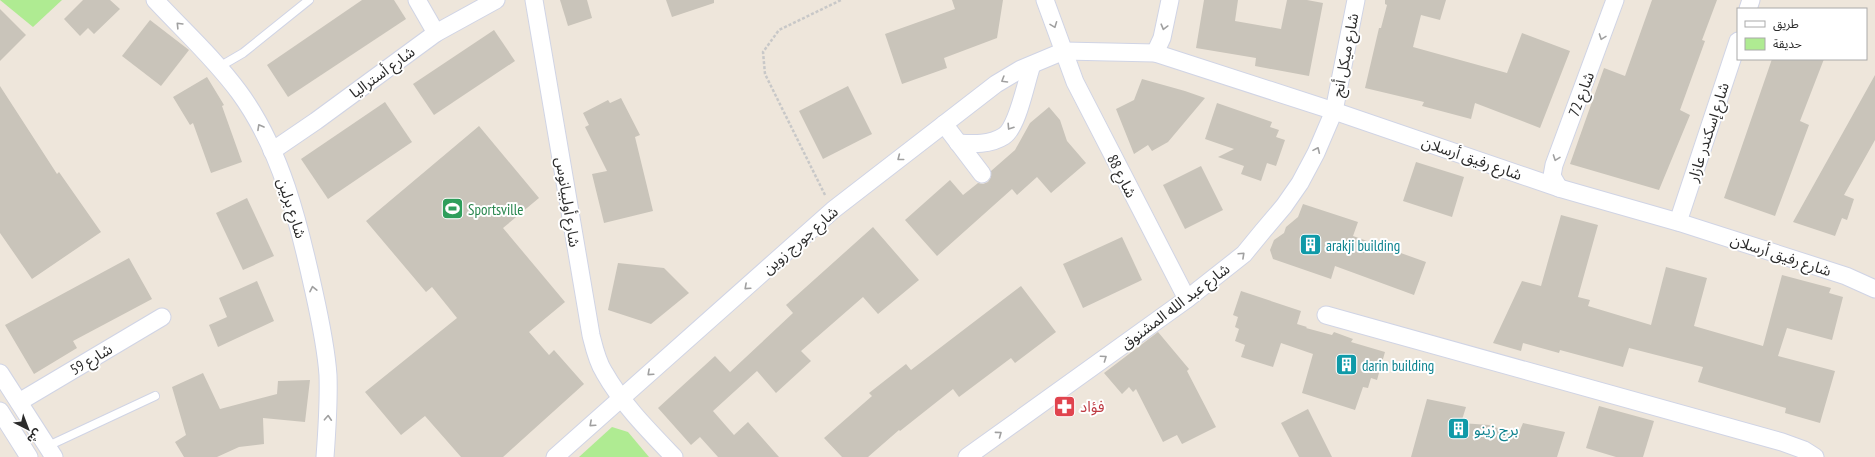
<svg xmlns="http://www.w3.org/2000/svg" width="1875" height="457" viewBox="0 0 1875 457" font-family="'PT Sans Narrow','Noto Sans Arabic',sans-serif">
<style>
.green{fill:#afeb92}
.building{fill:#c9c4ba}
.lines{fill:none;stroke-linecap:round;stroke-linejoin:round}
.service-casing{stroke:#d0d4e5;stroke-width:10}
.minor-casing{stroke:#d0d4e5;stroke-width:19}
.path{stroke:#c8c8c8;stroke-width:2.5;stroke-dasharray:3 2;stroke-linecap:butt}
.service{stroke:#fff;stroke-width:8}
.minor{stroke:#fff;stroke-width:17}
.oneway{stroke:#a0a0a0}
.labels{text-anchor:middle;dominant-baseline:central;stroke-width:4;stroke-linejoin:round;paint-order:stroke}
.street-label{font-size:15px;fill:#2b2b2b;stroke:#fff}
.leisure-label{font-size:15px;fill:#27864d;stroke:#fff;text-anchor:start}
.culture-label{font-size:15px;fill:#0d838f;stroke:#fff;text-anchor:start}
.health-label{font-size:15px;fill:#be3a42;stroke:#fff;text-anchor:start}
</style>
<rect width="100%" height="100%" fill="#eee6db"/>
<!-- green -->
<g class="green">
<polygon points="0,0 62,0 33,27"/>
<polygon points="612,427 628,432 649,457 579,457"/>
</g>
<!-- building -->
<g class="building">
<polygon points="83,0 110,0 120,9 94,34 88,28 80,36 64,19"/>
<polygon points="362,0 394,0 406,19 288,97 267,65"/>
<polygon points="560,0 587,0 592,18 568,26"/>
<polygon points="666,0 714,0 714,3 672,17"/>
<polygon points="952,0 1003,0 997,38 944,58 947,68 902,84 885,34 955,9"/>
<polygon points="1204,0 1238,0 1235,21 1281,29 1287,0 1307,0 1323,3 1309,76 1255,66 1256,58 1196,48"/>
<polygon points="1385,0 1446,0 1440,20 1421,15 1413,47 1507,73 1522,33 1570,51 1540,128 1475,103 1471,119 1422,106 1424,102 1365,88 1379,28 1381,28 1387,5 1385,4"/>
<polygon points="1652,0 1717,0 1702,40 1705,41 1680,110 1690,115 1659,190 1570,164 1604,68 1625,76"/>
<polygon points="0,9 26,35 0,61"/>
<polygon points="150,20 189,50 161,86 122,56"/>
<polygon points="494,30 515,61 434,115 413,84"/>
<polygon points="1772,59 1824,59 1800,121 1809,125 1775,216 1724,198"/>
<polygon points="1875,75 1875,140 1844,195 1854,199 1847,220 1842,218 1835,236 1793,222"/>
<polygon points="207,77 224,105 222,106 242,162 211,173 193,123 190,125 173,97"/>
<polygon points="1142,79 1185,91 1205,98 1168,142 1152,151 1148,145 1134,154 1116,109 1134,100"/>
<polygon points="0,86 57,174 59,172 101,232 32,279 0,233"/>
<polygon points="848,86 872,134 823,159 799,111"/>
<polygon points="621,98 640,135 635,137 653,211 604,223 592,174 607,171 585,127 589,125 583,113 608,100 610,103"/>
<polygon points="385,102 412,142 328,199 301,159"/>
<polygon points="1217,103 1272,122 1270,127 1279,130 1276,137 1285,140 1276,166 1267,163 1261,181 1241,174 1244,166 1218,157 1234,149 1205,139"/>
<polygon points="1049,107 1060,120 1067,141 1086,163 1051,193 1037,177 1017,195 1012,189 937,256 905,220 950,180 963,195 978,183 983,184 988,182 991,177 991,171 1015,150 1030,123"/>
<polygon points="479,126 539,198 503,228 565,302 529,332 549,355 554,350 584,384 503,457 461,457 425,416 401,435 365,392 457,318 432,287 426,292 366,221"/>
<polygon points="1416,162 1464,177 1452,217 1403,201"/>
<polygon points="1201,166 1223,210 1185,229 1163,185"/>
<polygon points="247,198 274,256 243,270 216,213"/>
<polygon points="1303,204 1358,222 1353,236 1426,262 1414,295 1335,266 1331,279 1273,259 1270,250 1274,240 1284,233 1286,227 1298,217"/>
<polygon points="1561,215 1598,225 1578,297 1590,300 1588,306 1651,325 1666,267 1707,278 1694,326 1763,346 1782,275 1831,288 1829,293 1843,297 1832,340 1787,328 1778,356 1835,371 1820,423 1785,413 1786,408 1698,382 1703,367 1629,348 1623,367 1560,350 1559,353 1523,343 1521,351 1493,343 1522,281 1541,286"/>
<polygon points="873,227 919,280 878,314 863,297 801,351 811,361 776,393 757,371 713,411 734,435 748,422 779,457 718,457 700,437 691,445 658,408 715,356 730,372 793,313 786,305"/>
<polygon points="1122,237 1142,280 1083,308 1063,264"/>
<polygon points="129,258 152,299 73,341 77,348 34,374 5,325"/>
<polygon points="618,263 664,268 689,293 651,324 608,310"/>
<polygon points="257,281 274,321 218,347 209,325 227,317 219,298"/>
<polygon points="1021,286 1056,332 1015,363 1011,358 959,397 953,389 900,431 899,430 868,457 842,457 824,438 872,396 869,393 906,364 911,370"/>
<polygon points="1241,291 1301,311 1297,324 1307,327 1306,328 1332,335 1334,332 1353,339 1351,342 1385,352 1377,380 1371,378 1368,388 1363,387 1355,410 1302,393 1313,354 1281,343 1273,367 1241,357 1245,345 1235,341 1239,329 1235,327 1238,317 1233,315"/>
<polygon points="1158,332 1189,369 1187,371 1216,427 1182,444 1177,435 1163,442 1136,389 1133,392 1129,387 1122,394 1104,373"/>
<polygon points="203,373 220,409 277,394 278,381 310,380 305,422 263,418 264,444 239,447 217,457 184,457 175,442 186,435 172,387"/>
<polygon points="1427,399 1466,407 1461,423 1489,425 1518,435 1523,423 1565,432 1557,457 1411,457"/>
<polygon points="1599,406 1654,421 1643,457 1616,457 1586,448"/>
<polygon points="1308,409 1332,457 1299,457 1281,423"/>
</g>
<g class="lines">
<defs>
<g id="service">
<polyline points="219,67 243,53 309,0"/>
<polyline points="48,446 155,396"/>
</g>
<g id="minor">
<path d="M155,0c28,30 59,58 84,92 42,57 60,131 75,200 6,27 12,55 14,83 1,28 -1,55 -3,82"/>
<polyline points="417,0 436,33"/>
<path d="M534,0l57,335c3,12 6,26 13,37 18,32 45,59 70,85"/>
<polyline points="1045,0 1075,82 1187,299"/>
<polyline points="1748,9 1751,0"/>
<polyline points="1155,53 1162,38 1170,0"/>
<polyline points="944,124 982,174"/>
<path d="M958,143c15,1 32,2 46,-7 14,-9 22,-55 28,-71"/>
<polyline points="272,151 316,121 436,33 496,0"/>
<polyline points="1559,188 1552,176 1554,165 1615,0"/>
<polyline points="1678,222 1738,41"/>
<polyline points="1326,315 1782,442 1804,450 1815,457"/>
<polyline points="0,373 54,457"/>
<polyline points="19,402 162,317"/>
<polyline points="0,411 29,457"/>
<polyline points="555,457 833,210 996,84 1021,69 1064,51 1155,53 1334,111 1559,188 1678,222 1846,276 1875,289"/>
<polyline points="967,457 1187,299 1244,254 1262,232 1284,206 1300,183 1316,153 1334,111 1356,0"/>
</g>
</defs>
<!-- service casing -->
<use href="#service" class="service-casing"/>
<!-- minor casing -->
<use href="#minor" class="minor-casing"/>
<!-- path -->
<polyline class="path" points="825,195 765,74 763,52 779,30 841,0"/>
<!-- service -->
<use href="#service" class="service"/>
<!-- minor -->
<use href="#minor" class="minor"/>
</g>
<!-- one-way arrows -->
<defs><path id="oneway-chevron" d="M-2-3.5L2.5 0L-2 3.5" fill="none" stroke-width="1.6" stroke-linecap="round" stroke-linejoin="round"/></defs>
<g class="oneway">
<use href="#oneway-chevron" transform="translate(179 25) rotate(-134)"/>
<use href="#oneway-chevron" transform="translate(1054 25) rotate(69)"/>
<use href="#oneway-chevron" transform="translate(1164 27) rotate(105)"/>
<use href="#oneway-chevron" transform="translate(1602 37) rotate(110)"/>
<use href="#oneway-chevron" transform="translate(1004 80) rotate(149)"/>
<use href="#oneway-chevron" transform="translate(260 127) rotate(-119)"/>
<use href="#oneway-chevron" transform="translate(1010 127) rotate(123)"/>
<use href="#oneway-chevron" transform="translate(1317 150) rotate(-66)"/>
<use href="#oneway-chevron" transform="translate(900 158) rotate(142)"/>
<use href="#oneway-chevron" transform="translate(1556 158) rotate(110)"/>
<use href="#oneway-chevron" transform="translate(1242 255) rotate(-43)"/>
<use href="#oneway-chevron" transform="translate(747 287) rotate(138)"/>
<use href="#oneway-chevron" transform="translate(313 289) rotate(-102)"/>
<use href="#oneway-chevron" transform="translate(1104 358) rotate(-35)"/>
<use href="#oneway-chevron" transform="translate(650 373) rotate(138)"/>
<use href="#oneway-chevron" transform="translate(328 418) rotate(-87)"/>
<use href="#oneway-chevron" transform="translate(592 424) rotate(138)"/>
<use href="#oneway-chevron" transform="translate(999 434) rotate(-36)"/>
</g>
<!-- icons -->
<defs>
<symbol id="stadium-square" viewBox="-11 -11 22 22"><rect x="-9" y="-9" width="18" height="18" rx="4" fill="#2e9e5b" stroke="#fff"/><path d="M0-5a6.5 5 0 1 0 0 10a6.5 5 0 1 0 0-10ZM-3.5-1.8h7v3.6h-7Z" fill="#fff"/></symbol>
<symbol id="building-square" viewBox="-11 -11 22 22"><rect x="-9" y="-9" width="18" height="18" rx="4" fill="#0f9aa8" stroke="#fff"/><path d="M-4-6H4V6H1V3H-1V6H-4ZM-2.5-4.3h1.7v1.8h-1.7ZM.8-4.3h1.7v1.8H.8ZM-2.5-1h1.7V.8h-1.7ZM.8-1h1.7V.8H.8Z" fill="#fff"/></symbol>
<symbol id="pharmacy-square" viewBox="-11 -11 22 22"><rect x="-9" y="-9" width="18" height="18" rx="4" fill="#e0444e" stroke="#fff"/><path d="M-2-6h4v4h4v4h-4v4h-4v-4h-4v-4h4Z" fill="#fff"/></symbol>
</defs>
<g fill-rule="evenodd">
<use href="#stadium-square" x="440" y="196" width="25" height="25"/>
<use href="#building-square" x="1298" y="232" width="25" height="25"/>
<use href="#building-square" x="1334" y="352" width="25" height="25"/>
<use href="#pharmacy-square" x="1052" y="394" width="25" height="25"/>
<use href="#building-square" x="1446" y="416" width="25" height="25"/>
</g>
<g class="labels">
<!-- street labels -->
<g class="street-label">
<text transform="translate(1345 55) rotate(-79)">شارع ميكل أنج</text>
<text transform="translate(382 72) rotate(-36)">شارع أستراليا</text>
<text transform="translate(1581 94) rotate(-69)">شارع 72</text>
<text transform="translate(1708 132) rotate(-72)">شارع إسكندر عازار</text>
<text transform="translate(1472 158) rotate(19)">شارع رفيق أرسلان</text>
<text transform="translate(1122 176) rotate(63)">شارع 88</text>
<text transform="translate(568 202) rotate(81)">شارع أولبيانوس</text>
<text transform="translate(292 208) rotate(72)">شارع برلين</text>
<text transform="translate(800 240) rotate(-41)">شارع جورج زوين</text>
<text transform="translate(1781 255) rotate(18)">شارع رفيق أرسلان</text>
<text transform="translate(1175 306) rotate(-37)">شارع عبد الله المشنوق</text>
<text transform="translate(91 359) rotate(-31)">شارع 59</text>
</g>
<!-- leisure labels -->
<g class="leisure-label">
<text x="468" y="209">Sportsville</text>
</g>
<!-- culture labels -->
<g class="culture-label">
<text x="1326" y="245">arakji building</text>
<text x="1362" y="365">darin building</text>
<text x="1474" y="429">برج زينو</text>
</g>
<!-- health labels -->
<g class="health-label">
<text x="1080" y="406">فؤاد</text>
</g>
</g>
<!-- legend -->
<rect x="1737" y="8" width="130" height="52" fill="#ffffff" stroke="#aaaaaa"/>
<rect x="1745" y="21" width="20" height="6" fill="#ffffff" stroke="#aaaaaa"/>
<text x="1773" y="28" font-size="12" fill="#2b2b2b">طريق</text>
<rect x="1745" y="38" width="20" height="12" fill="#afeb92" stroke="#aaaaaa"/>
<text x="1773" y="48" font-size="12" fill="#2b2b2b">حديقة</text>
<!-- north arrow -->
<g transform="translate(28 429) rotate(138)" stroke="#ffffff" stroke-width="3" paint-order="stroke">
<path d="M0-3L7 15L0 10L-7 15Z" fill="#2b2b2b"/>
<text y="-6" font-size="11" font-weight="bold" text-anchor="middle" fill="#2b2b2b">ش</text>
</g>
</svg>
